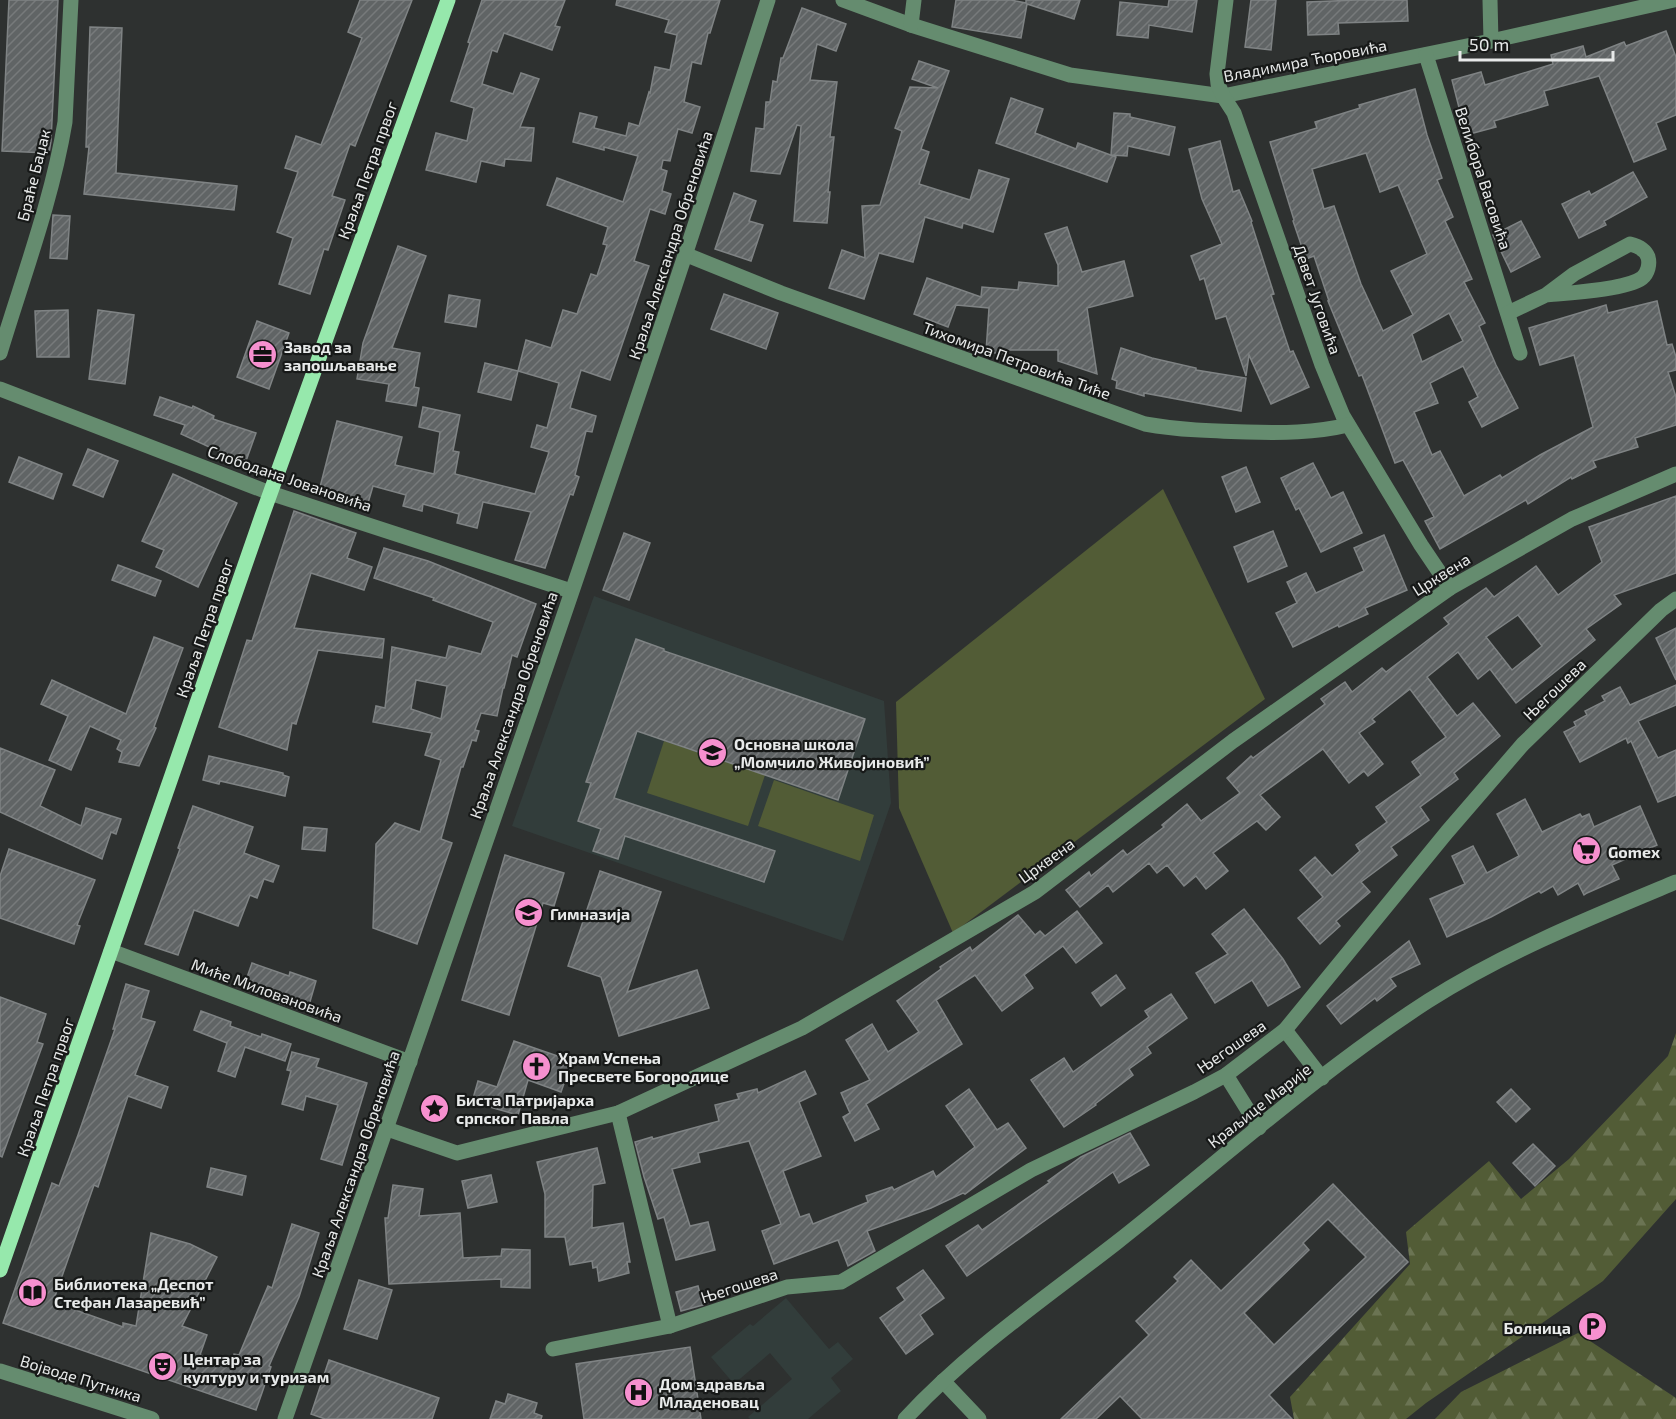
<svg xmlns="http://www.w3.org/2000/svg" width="1676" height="1419" viewBox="0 0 1676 1419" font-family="'Exo 2',sans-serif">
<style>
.built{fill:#323d3b}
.forest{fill:url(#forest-firs)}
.pitch{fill:#525c36}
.building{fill:url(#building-hatch);stroke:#7f8384;stroke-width:1.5;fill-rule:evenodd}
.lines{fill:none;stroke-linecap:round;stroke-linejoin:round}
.minor{stroke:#658c6f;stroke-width:15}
.major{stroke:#96e8ac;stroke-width:15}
.labels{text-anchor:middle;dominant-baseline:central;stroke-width:4.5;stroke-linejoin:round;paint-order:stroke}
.street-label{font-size:16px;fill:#e8eaea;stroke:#171918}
.poi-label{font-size:16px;font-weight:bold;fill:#e8eaea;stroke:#171918;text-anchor:start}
</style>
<defs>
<pattern id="forest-firs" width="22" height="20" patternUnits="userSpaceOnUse" patternTransform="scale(1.5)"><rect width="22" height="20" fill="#525c36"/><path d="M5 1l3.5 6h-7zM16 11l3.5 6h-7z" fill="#6b7453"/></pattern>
<pattern id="building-hatch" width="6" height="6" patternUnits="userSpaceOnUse" patternTransform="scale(1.5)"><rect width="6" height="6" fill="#606465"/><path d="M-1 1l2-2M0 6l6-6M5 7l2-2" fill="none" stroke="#777a7b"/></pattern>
</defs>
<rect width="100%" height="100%" fill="#2e3130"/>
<!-- built -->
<g class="built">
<polygon points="594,596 884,701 891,803 843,941 512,826"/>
<polygon points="786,1298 829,1349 838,1342 853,1359 831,1378 841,1391 808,1419 750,1419 748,1417 792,1379 770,1353 734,1384 711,1357 750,1324 753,1326"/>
</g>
<!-- forest -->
<g class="forest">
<polygon points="1676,1033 1676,1199 1603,1281 1426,1403 1406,1419 1294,1419 1290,1397 1410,1264 1406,1232 1489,1161 1521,1199 1569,1159 1668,1056"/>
<polygon points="1578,1333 1676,1398 1676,1419 1435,1419 1461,1392"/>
</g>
<!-- pitch -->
<g class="pitch">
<polygon points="1163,489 1265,699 953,933 899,808 896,702"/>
<polygon points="664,741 765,775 748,826 647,793"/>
<polygon points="774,780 874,815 860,861 758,826"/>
</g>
<!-- building -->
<g class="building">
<polygon points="9,0 58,0 51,141 49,153 2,151"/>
<polygon points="360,0 412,0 355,146 350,144 332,196 345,200 328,250 324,249 310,294 279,284 293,238 277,232 298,172 285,168 296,136 321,145 362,38 348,32"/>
<polygon points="482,0 565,0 555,26 560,27 552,50 504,33 497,52 492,50 482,84 513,94 521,73 539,79 520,127 534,128 531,161 505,159 504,166 481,161 476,182 426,170 436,133 467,141 474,108 451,101 470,43 468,42"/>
<polygon points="617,0 720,0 710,33 708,33 701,64 692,62 684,102 700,107 692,133 678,129 670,161 663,160 661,169 667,171 662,191 671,194 665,214 650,209 634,261 649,266 610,380 581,370 570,408 596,416 592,432 586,431 575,475 579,477 573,495 570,494 545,568 515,560 531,512 483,502 477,528 457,523 459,514 423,504 422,511 403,506 406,495 373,486 368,503 319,491 337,421 402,437 395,465 434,474 440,432 419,427 423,407 460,415 453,451 459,452 455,474 535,494 549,452 531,447 537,425 547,428 559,383 518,371 526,340 551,348 563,310 577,314 591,274 597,276 607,245 603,244 608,227 547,205 557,178 623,202 638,156 604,147 604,150 573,142 580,113 597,117 594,128 626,136 629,123 639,126 649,92 650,93 655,67 670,70 677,35 665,32 669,20 616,5"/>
<polygon points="956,0 1011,0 1026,3 1026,0 1080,0 1074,19 1027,4 1021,38 952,27"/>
<polygon points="1169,0 1197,0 1192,32 1149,25 1148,38 1117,35 1120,2 1168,7"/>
<polygon points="1251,0 1276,0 1271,50 1245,47"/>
<polygon points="1357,0 1407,0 1408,21 1338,23 1339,34 1308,35 1307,2"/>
<polygon points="802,8 846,24 836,51 817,44 810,80 837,82 830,137 834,137 828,192 830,192 827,223 794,221 801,126 797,125 780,174 751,171 756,128 764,129 766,102 770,102 773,81 777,82 781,58 783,58"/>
<polygon points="90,27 122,28 116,173 237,186 234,210 84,194 89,147 86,147"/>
<polygon points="1666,31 1676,57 1676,115 1656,123 1666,149 1634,162 1599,76 1544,91 1548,105 1494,121 1496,127 1466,135 1452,80 1481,72 1485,85 1553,64 1551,55 1583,46 1586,57 1624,42 1626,46"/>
<polygon points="919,61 949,71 921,149 929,152 919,184 970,200 979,170 1009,179 993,232 963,223 962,228 925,217 913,262 879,253 864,299 829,288 842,250 865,258 862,206 880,205 902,131 895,128 910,87 938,88 912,79"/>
<path d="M1415,89l12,46 15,43 -5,2 16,37 -8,4 27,58 -8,3 21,41 -6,3 17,39 22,43 -36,19 -13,-25 9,-5 -15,-31 -33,17 8,20 -24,9 18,43 8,-4 24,45 36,-21 2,3 38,-23 53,-28 -19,-72 -34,10 -11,-37 77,-23 2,8 49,-12 10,44 5,-1 4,13v13l-8,2 8,25v28l-41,13 3,9 -45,14 3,6 -24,12 -1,-2 -43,27 -2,-4 -86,49 -15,-28 9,-4 -31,-57 -8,3 -33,-88 -3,1 -31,-75h1l-15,-45 -8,3 -13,-38 1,-1 -24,-78 47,-14 -2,-6 45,-14 -1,-3zM1366,153l14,39 18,-7 29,69 -36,17 22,44 -30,16 -22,-47 -27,-78 -10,3 -12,-40zM1449,313l14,28 -41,21 -10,-28z"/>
<polygon points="1011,98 1043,109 1035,133 1076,149 1078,143 1116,157 1107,182 996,143"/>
<polygon points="1114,113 1130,114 1130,117 1175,127 1169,155 1128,146 1127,156 1111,155"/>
<polygon points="1220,141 1233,192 1239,190 1252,221 1251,222 1274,294 1271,295 1290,352 1293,351 1309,387 1271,404 1249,355 1246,376 1226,316 1216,319 1204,278 1200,280 1191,256 1222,244 1202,199 1189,149"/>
<polygon points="1633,172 1647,197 1604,221 1606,225 1579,238 1562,204 1589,191 1591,195"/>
<polygon points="734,193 756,201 749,221 763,225 751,261 715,249"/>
<polygon points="53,215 70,216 67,259 50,258"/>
<polygon points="1521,221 1540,257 1511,272 1493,235"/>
<polygon points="1067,227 1082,272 1124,261 1133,296 1087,308 1097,374 1058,361 1058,350 1005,350 1005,354 986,352 989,308 956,305 948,327 914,314 927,278 981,297 982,287 1018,290 1019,282 1058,286 1058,265 1045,234"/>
<polygon points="398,246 426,256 392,348 420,353 414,387 419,388 416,406 386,401 389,384 357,379 363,343"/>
<polygon points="724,294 778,313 766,349 711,329"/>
<polygon points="449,295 480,300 476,327 445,322"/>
<polygon points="68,310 69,357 37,357 35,311"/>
<polygon points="98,310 134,315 125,384 89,379"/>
<polygon points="257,321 289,333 269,389 237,377"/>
<polygon points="1121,348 1152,358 1196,368 1196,370 1246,378 1241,411 1144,393 1144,396 1116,388 1117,381 1112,379"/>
<polygon points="485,363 518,371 511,400 478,392"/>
<polygon points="160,397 192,408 193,406 214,416 213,419 256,433 246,461 220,452 181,434 185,425 154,415"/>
<polygon points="88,449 118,461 103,497 73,485"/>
<polygon points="19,457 62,474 53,499 9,482"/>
<polygon points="1313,463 1331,498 1343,492 1362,533 1321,552 1299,508 1296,510 1281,478"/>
<polygon points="1246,467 1260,502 1236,512 1222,477"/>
<polygon points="173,474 237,503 198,587 156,567 164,550 142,541"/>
<path d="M1676,496v77l-62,22 7,9 -35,25 9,11 -79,63 -26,-34 -12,10 -20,-27 -31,25 30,39 16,-13 27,33 -46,37 4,6 -38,28 9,13 -38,27 6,8 -36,27 9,10 -34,29 4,5 -20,18 -22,-26 25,-21 -23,-27 15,-13 17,19 28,-25 -4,-6 31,-23 -11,-15 45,-32 -9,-13 34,-25 -36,-48 -38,30 3,3 -16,11 24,31 -15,12 -4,-5 -15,12 -26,-34 -63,46 20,22 -14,13 -9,-9 -44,32 15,18 -22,18 -10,-13 -12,10 -17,-21 -10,8 -8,-10 -36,29 -5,-7 -28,22 -14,-17 23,-18 2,4 32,-26 4,5 37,-28 -2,-2 25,-21 14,17 39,-28 -13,-15 24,-22 2,2 72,-54 -4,-5 24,-17 7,10 30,-24 4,4 63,-48 -5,-6 42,-30 8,9 42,-31 22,29 44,-33 -13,-35zM1518,615l24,31 -30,24 -26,-33z"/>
<polygon points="294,511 356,533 347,558 372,567 364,590 311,573 294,628 384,639 382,658 318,650 296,724 292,723 287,750 219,727 247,640 252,641"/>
<polygon points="1273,531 1287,566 1248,582 1234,547"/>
<polygon points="624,533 650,543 629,600 603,590"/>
<polygon points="1384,535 1407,590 1365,608 1368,614 1339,627 1338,625 1293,647 1276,613 1297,603 1287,582 1306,573 1316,593 1364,571 1354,548"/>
<path d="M384,548l44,13 108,43 -19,53 -5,-2 -8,33h-1l-6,28 -16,-3 -6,17 4,1 -3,10 -4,-1 -9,27h-2l-20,72 11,4 -35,101 -44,-16 3,-84 19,-21 25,9 21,-72 -16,-5 7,-22 -59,-11 3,-16 9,2 7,-61 54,11 3,-12 32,8 12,-32 -60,-22 1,-2 -60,-20zM416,680l31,6 -6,33 -30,-10z"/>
<polygon points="118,565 161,581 155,596 112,580"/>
<polygon points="1676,628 1676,680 1656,638"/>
<polygon points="154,637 183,648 154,727 156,728 139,766 119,762 122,752 117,749 121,740 90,726 71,770 49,760 68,716 41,704 52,680 126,714"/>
<polygon points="636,639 664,649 664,651 865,719 838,800 637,731 614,798 775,851 764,882 625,836 618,859 593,851 601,829 578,821 591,783 586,782"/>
<polygon points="1676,685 1676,705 1638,721 1658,758 1676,750 1676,795 1658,802 1631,741 1628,743 1626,738 1580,762 1564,732 1576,726 1574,722 1587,715 1585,711 1605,701 1602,696 1620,687 1630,705"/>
<polygon points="0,748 55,770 40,806 81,826 86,808 121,819 116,834 111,832 102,859 0,812"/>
<polygon points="209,756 283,773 283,775 289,777 285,796 220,781 219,784 203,780"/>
<polygon points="1525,799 1542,832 1580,814 1582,817 1589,814 1594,827 1640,806 1657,845 1612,865 1619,879 1587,893 1584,895 1578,883 1558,895 1553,886 1541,893 1539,891 1491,917 1447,937 1430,899 1465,884 1452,856 1473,846 1487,873 1519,856 1497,814"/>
<polygon points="193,806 253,827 244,853 279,866 273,882 264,879 257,898 250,895 238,926 194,910 178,955 145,944 180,849 178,848"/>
<polygon points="304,827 327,829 325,851 302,849"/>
<polygon points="9,849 95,880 77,925 80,926 74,944 0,918 0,876"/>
<polygon points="505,855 564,873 554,906 543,903 509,1015 462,1000"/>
<polygon points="600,871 661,892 627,992 697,970 709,1008 619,1036 601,977 568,966"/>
<polygon points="1244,909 1283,959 1300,987 1268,1006 1252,980 1215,1003 1196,973 1228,954 1212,934"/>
<polygon points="1077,911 1102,943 1076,963 1063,946 1024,975 1033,988 1002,1011 975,975 936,1000 962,1044 866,1104 879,1129 855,1141 843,1117 850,1113 841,1093 870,1080 846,1040 872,1024 888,1052 919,1032 897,1001 941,969 940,967 970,947 972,951 1018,915 1035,935 1040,931 1045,936"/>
<polygon points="1409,941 1420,964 1390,978 1396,986 1377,1001 1375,998 1341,1024 1327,1006"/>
<polygon points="252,963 289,976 290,972 316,981 307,1012 280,1003 282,997 245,983"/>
<polygon points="1116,975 1125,988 1101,1006 1092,993"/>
<polygon points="126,984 149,991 141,1018 155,1022 135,1075 168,1087 161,1108 128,1096 98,1187 94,1185 53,1302 123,1327 123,1323 136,1326 151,1233 190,1244 217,1257 182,1326 207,1335 200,1355 230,1365 234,1354 239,1355 268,1286 272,1288 292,1224 319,1233 299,1297 269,1366 271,1367 256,1410 3,1323 52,1183 59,1186 78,1135 115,1029 113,1029"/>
<polygon points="1171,994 1187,1018 1147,1047 1151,1053 1129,1069 1133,1075 1095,1104 1096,1105 1064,1127 1031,1080 1064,1058 1073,1072 1149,1017 1145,1011"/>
<polygon points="0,997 46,1014 37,1042 43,1044 2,1157 0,1156"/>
<polygon points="201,1011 231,1022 230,1026 261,1037 262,1034 291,1044 285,1061 245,1047 235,1077 218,1071 227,1043 194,1030"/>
<polygon points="514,1041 572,1061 561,1092 528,1080 518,1115 472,1102 478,1081 497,1087"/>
<polygon points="292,1052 319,1059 316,1067 367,1083 342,1165 321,1159 338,1105 306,1096 303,1110 282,1104 291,1071 287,1070"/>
<polygon points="805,1071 816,1094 799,1102 821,1156 783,1171 800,1217 809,1214 813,1224 868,1202 866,1196 892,1187 894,1190 933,1171 936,1177 975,1147 946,1106 969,1089 997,1130 1008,1123 1026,1148 965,1194 963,1193 931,1208 867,1231 875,1251 848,1266 838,1240 774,1264 762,1231 781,1224 749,1141 698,1153 700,1162 672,1169 690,1226 708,1222 715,1250 676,1260 664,1217 658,1219 644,1177 635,1142 652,1137 653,1139 719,1121 715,1105 739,1099 737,1094 757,1089 758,1093"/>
<polygon points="1511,1089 1530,1109 1516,1122 1497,1102"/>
<polygon points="1130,1133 1149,1165 1119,1183 1113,1172 967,1276 946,1246 978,1225 982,1230 1050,1182 1048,1181 1081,1157"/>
<polygon points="1533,1144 1555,1166 1535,1186 1513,1163"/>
<polygon points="597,1148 605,1183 593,1185 592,1228 623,1223 630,1262 627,1262 629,1273 599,1281 597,1267 593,1268 592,1261 570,1265 565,1237 545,1237 545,1194 537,1162"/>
<polygon points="211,1168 246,1176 242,1195 207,1187"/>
<polygon points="491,1175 497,1202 468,1208 462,1181"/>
<path d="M1333,1184l75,78 -139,133 23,24h-150l-22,-23 -24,23h-35l88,-84 -13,-14 42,-40 -4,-4 17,-17 30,31zM1328,1219l38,38 -92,88 -30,-32 65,-63 -6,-7z"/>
<polygon points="393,1185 423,1189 419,1216 460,1213 463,1258 501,1256 502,1249 530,1250 530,1288 501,1287 501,1279 389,1284 385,1218 388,1218"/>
<polygon points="923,1270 944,1298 920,1315 933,1334 906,1354 880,1318 905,1300 897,1288"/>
<polygon points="359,1280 392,1290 377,1339 344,1329"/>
<polygon points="698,1286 703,1305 681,1311 676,1292"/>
<polygon points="690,1347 701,1419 584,1419 576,1364"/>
<polygon points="329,1360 439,1398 432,1419 325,1419 311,1414"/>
<polygon points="508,1394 537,1403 534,1413 542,1416 541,1419 490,1419 496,1401 505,1404"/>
</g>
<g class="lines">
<!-- minor -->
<g class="minor">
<polyline points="843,0 911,25 1070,75 1223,96 1491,41 1674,0"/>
<polyline points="1226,0 1217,74 1218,84 1223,96 1234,113 1322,365 1343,416 1421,545 1450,588"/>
<polyline points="1490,0 1491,41"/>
<polyline points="911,25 914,0"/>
<polyline points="1426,55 1520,353"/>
<path d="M687,255l94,38 364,131c34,6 67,7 102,8 34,1 68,1 101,-7"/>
<path d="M1508,313l38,-18 28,-21 56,-30c8,2 15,5 18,13 2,7 0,16 -6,21 -16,12 -75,15 -96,17"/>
<path d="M0,353c23,-76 52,-153 65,-231l6,-122"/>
<polyline points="0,389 270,493 571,591"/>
<polyline points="111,951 410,1062"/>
<polyline points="1285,1030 1322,1078"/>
<polyline points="1226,1075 1259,1128"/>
<polyline points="618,1113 670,1326"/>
<polyline points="387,1129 457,1153 618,1113 802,1028 1035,892 1233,741 1450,588 1572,519 1676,474"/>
<polyline points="553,1349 670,1326 787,1287 841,1282 1031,1170 1194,1092 1226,1075 1285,1030 1447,832 1523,744 1661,610 1676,599"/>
<polyline points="0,1371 152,1419"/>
<polyline points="943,1381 979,1419"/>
<path d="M285,1419c164,-472 331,-943 483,-1419"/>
<path d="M905,1419c63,-68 139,-120 211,-176 103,-81 202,-171 312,-242 77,-49 164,-84 248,-119"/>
</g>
<!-- major -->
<polyline class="major" points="0,1270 262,516 448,0"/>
</g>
<!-- icons -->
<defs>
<symbol id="office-disc" viewBox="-11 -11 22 22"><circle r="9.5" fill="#f690cf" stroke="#171918"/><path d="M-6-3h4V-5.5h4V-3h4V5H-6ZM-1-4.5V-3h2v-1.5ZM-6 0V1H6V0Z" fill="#111"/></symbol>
<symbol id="school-disc" viewBox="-11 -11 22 22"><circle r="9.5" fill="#f690cf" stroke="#171918"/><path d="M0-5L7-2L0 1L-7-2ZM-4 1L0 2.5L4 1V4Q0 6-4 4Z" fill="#111"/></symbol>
<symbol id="supermarket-disc" viewBox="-11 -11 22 22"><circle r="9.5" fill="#f690cf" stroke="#171918"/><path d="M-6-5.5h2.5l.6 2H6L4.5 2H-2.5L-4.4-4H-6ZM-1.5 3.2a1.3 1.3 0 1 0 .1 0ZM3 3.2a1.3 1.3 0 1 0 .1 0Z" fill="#111"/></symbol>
<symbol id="church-disc" viewBox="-11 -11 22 22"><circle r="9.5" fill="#f690cf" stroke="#171918"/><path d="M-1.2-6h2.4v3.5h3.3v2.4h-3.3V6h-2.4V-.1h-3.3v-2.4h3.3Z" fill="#111"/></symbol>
<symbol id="sight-disc" viewBox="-11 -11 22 22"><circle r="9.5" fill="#f690cf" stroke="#171918"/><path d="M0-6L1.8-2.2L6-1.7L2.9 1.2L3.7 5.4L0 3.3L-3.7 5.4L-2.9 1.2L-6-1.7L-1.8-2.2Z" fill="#111"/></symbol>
<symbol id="library-disc" viewBox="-11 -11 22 22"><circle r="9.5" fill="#f690cf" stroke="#171918"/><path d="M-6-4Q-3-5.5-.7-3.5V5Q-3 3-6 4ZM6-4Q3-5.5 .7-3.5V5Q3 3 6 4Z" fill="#111"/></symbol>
<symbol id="parking-disc" viewBox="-11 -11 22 22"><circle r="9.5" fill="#f690cf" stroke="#171918"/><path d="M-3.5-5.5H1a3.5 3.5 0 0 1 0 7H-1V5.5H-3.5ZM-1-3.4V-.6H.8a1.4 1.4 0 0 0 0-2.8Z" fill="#111"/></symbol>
<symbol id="theatre-disc" viewBox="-11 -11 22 22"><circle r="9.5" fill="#f690cf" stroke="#171918"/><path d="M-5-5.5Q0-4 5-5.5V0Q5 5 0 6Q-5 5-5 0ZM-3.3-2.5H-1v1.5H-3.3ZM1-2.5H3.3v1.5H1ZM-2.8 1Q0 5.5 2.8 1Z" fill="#111"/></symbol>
<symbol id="hospital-disc" viewBox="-11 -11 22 22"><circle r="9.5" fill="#f690cf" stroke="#171918"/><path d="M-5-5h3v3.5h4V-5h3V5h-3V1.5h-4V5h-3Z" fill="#111"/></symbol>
</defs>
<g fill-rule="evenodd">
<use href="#office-disc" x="246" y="338" width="33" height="33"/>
<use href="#school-disc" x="696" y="736" width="33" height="33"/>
<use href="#supermarket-disc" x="1570" y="834" width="33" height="33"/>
<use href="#school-disc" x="512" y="896" width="33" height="33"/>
<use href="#church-disc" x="520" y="1050" width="33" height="33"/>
<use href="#sight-disc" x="418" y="1092" width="33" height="33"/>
<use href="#library-disc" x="16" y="1276" width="33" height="33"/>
<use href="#parking-disc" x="1576" y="1310" width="33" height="33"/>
<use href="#theatre-disc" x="146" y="1350" width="33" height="33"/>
<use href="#hospital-disc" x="622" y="1376" width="33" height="33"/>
</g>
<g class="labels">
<!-- street labels -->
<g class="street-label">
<text transform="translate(1305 60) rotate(-11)">Владимира Ћоровића</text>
<text transform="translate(367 170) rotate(-70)">Краља Петра првог</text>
<text transform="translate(33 175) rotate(-76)">Браће Баџак</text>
<text transform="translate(1484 178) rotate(72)">Велибора Васовића</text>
<text transform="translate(670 245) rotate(-72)">Краља Александра Обреновића</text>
<text transform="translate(1318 299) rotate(71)">Девет Југовића</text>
<text transform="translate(1017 360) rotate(20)">Тихомира Петровића Тиће</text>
<text transform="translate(290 478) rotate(19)">Слободана Јовановића</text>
<text transform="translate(1441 574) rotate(-32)">Црквена</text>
<text transform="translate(204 628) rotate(-71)">Краља Петра првог</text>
<text transform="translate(1554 689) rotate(-44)">Његошева</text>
<text transform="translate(513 705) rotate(-71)">Краља Александра Обреновића</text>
<text transform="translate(1046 860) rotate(-36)">Црквена</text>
<text transform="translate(267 990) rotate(20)">Миће Миловановића</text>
<text transform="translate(1231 1046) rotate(-35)">Његошева</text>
<text transform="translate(45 1087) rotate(-71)">Краља Петра првог</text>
<text transform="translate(1259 1105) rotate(-38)">Краљице Марије</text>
<text transform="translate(355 1164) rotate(-71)">Краља Александра Обреновића</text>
<text transform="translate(739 1285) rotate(-18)">Његошева</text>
<text transform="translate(81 1378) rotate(17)">Војводе Путника</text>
</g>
<!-- poi labels -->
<g class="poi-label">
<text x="284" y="346">Завод за<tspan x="284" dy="18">запошљавање</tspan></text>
<text x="734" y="743">Основна школа<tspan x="734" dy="18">„Момчило Живојиновић”</tspan></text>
<text x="1608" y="851">Gomex</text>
<text x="550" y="913">Гимназија</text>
<text x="558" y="1057">Храм Успења<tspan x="558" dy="18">Пресвете Богородице</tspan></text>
<text x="456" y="1099">Биста Патријарха<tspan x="456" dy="18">српског Павла</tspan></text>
<text x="54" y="1283">Библиотека „Деспот<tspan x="54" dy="18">Стефан Лазаревић”</tspan></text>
<text x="1571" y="1327" text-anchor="end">Болница</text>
<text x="183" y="1358">Центар за<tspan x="183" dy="18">културу и туризам</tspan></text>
<text x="659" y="1383">Дом здравља<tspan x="659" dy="18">Младеновац</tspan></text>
</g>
</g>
<!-- scale -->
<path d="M1460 51v9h153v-9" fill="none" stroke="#e8eaea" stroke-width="3"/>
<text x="1469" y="51" font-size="18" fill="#e8eaea" stroke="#171918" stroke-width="4.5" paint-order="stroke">50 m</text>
</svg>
